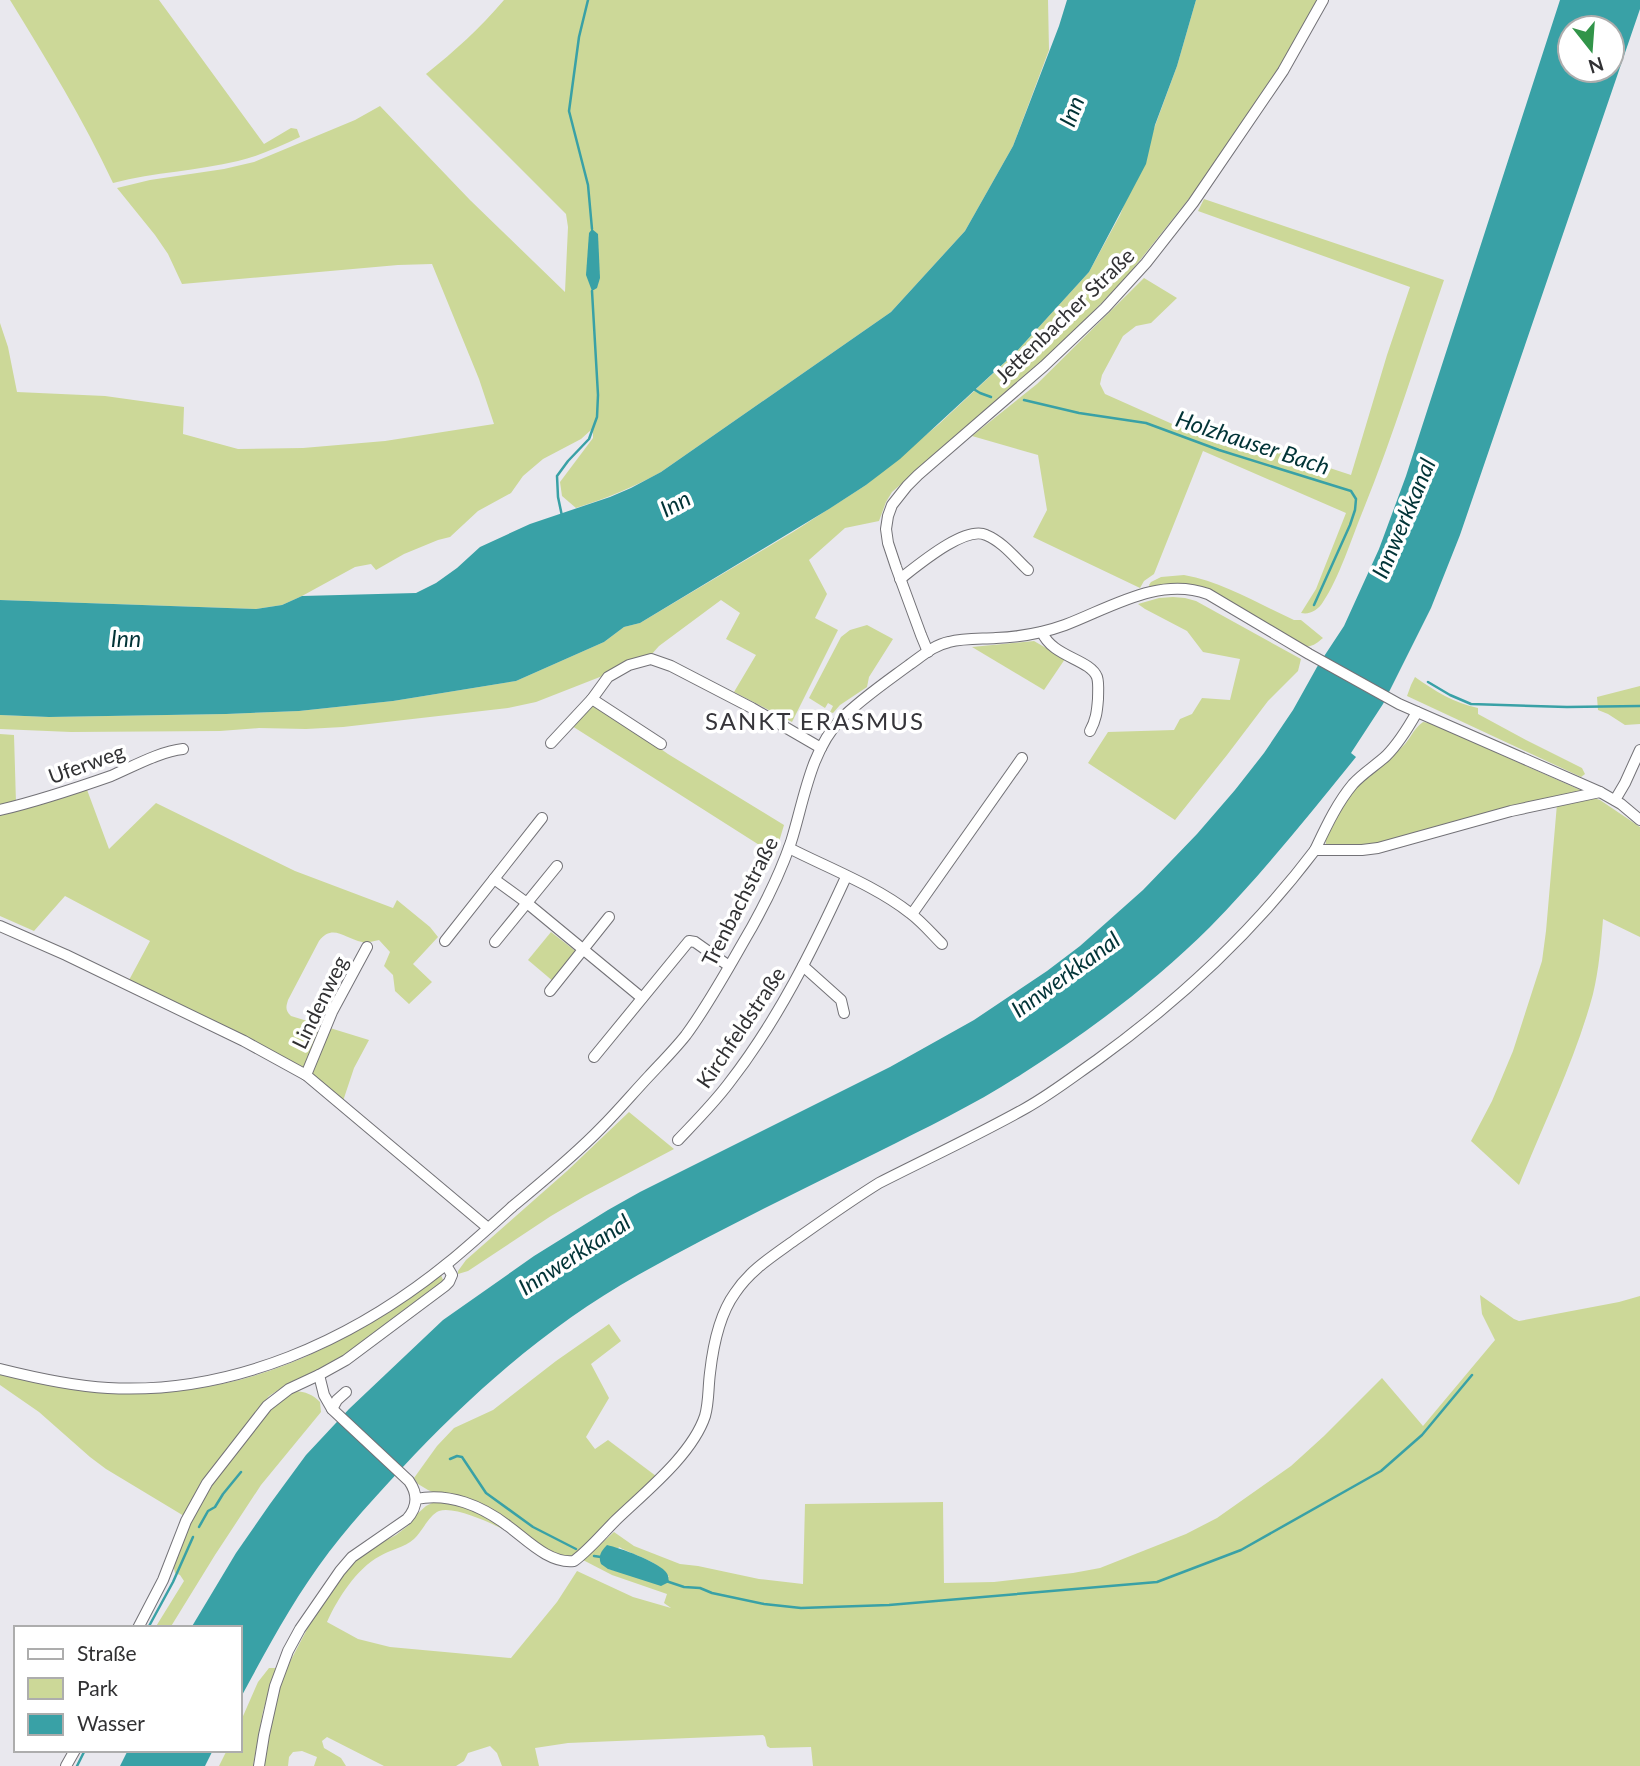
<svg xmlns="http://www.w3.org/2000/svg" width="1640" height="1766" viewBox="0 0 1640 1766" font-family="Lato,sans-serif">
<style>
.green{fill:#ccd898;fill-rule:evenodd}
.water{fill:#39a1a6;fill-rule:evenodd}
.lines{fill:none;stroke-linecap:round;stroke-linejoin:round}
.stream{stroke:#39a1a6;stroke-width:2.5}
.minor-casing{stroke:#737277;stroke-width:12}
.minor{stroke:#fff;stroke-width:10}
.labels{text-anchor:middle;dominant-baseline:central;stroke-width:7;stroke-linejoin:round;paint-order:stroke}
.street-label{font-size:21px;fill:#313133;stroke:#fff}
.water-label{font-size:23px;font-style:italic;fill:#013336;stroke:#fff}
.quarter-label{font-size:24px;letter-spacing:2px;fill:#36353a;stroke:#fff}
</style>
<rect width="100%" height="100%" fill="#e9e8ee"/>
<!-- green -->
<g class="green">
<path d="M10,0h149l105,144 27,-16 6,1 3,8c-20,9 -40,19 -62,24 -41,10 -83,11 -125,22 -30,-64 -66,-123 -103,-183z"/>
<path d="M504,0h544l1,50 -36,96 -48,85 -74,81 -230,160c-29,16 -54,26 -85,36l-14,-12 -2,-14 33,-44v-5l-2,-3 -10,9 -38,20 -20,17 -12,17 -33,18 -28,26 -12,3 -34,14 -28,16 -5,-6 -16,3 -53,29 -20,9 -26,4 -256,-9v-277l8,24 9,45 88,4 79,11 -1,27 55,15 65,-1 82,-7 109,-17 -15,-45 -47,-115 -34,1 -216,19 -14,-30 -13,-19 -38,-47 33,-8 74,-11 30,-7 101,-42 25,-14 90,94 95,92 3,-65 -2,-13 -140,-140c29,-23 54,-46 78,-74z"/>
<polygon points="1196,0 1317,0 1287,55 1246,117 1195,191 1125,279 1080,325 1021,381 892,492 886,502 879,521 845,528 809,560 827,594 815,618 838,630 792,722 734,692 756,655 726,639 740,613 721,600 659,646 651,655 605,675 536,702 508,708 343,727 306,729 259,728 220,731 71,732 0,729 0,715 49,717 226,714 299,711 393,701 516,681 604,642 624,627 640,623 793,532 866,485 939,424 1017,351 1089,272 1120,215 1152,134 1177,66"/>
<path d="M1204,199l240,81c-27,78 -51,157 -82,233 -11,27 -23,65 -39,89 -5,8 -13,13 -22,11l15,-24 30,-76 -143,-62 -49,123 -10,7 -4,7 -107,-51 14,-27 -9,-55 -66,-19 65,-52 107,-106 33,20 -26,25 -15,3 -13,10 -21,39 -2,9 5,10 110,49 36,10 6,-15 21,13 73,24 36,-120 23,-68 -212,-76z"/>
<path d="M1184,575c40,7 74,29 110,45h7l22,18c-5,4 -11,10 -19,8l-114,-62h-23l-17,3 -1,-2 2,-3 10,-5z"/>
<polygon points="1173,597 1185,598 1196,601 1301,659 1298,671 1268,701 1227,755 1175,820 1088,763 1108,732 1174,730 1180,719 1192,714 1202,698 1230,700 1240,659 1203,652 1187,631 1145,609 1138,604 1159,598"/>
<polygon points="867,625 893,639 869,677 867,687 840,705 833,713 830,712 833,706 828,703 825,708 809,698 841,637 850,630"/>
<polygon points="1034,641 1065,659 1044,690 972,647"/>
<path d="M1415,677c20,14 39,26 63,31v6l48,26 56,28 3,6 -4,3 -174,-81 4,-11z"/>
<polygon points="1640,686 1640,724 1625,725 1608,714 1598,710 1597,697"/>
<polygon points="592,701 668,754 784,825 775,855 572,726"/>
<path d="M1423,722l7,1 157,70 -199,50 -57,4 -5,-2c-2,-17 18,-46 29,-58 14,-16 33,-26 47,-40 9,-8 10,-17 21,-25z"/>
<polygon points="0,734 14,735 16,803 0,807"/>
<path d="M86,787l23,62 47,-46 139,68 98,37 4,-8 33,27 8,10 -25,27 19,18 -23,22 -14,-13 -2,-16 -9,-9 6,-14 -11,-12c-6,1 -12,4 -17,2 -17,-3 -29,-19 -43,-1l-31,59c-2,7 -3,10 3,16l78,24 -15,28 -11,33 -215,-119 22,-41 -85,-45 -31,35 -34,-15v-104z"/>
<path d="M1594,798l6,2 40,27v110l-37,-18c-2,25 -4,50 -10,75 -17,64 -49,129 -74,191l-48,-44 21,-40 21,-50 29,-90 4,-30 11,-127z"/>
<polygon points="551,932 578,953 554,982 528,960"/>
<polygon points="629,1112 674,1149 585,1196 551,1216 468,1271 458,1274 458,1271 466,1260 567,1171"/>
<path d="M439,1275h2l2,5 -5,5 -36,26 -47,38 -26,16 -43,20 -17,11 -44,56 -41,64 -78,-47 -16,-12 -51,-45 -39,-27v-11c111,29 217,27 322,-25 41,-20 79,-49 117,-74z"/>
<path d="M1480,1295l34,24 5,2 100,-19 21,-6v470h-827l-2,-19 -41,1 -3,-2 -2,-9 -2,-2 -195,8 -33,5 4,18h-37l-5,-13 -7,-7 -22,7 -4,8 -8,5h-72l-57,-29 -5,4 2,7 17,10 5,8h-32l3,-9 -15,-6 -9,1 -4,5 -1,9h-25l12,-69 7,-20 32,-61 35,-49 15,-15 32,-17 13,-10 7,-10 10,-9 8,-4 8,-2 43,14 20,16c-15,-7 -50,-24 -66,-19 -10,4 -17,21 -25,28 -10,9 -23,10 -34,17 -24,13 -42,42 -53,66l31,17 32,8 121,11 46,-56 20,-31 56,26 38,11 -7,-5 3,-9 -55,-19 -29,-15 31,-28 20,14 46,18 18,2 61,13 44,5 2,-80 138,-2 1,81 50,-1 79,-9 27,-5 86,-34 31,-16 74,-52 33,-30 58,-58 41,48 72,-86 -13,-26zM619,1547c16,9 40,14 50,30l-45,-4 -16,-4z"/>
<polygon points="609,1324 621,1341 591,1364 609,1398 586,1437 595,1449 608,1440 656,1476 576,1554 569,1557 545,1550 516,1529 428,1490 418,1484 414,1478 437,1446 454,1428 493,1410 556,1361"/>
<path d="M295,1391c11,1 17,3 25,11l1,10 -60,73 -46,70 -45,73h-15l29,-47 -4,-6 -5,-2 -2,-9 22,-51 23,-39 40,-52 20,-20z"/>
<polygon points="269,1668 276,1668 263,1711 253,1766 219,1766 227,1750 240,1750 240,1723 258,1682"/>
</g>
<!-- water -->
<g class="water">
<polygon points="1067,0 1196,0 1177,66 1155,125 1146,164 1089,272 1017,351 900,459 866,485 829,509 640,623 624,627 604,642 516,681 393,701 299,711 226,714 49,717 0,715 0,600 256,609 282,605 302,596 416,593 436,583 457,568 480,547 530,524 610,497 631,488 661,472 891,312 965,231 1013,146 1059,26"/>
<path d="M1560,0h80v9l-180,526 -29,73 -48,96 -32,49 5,4c-47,58 -94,117 -146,170 -55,55 -122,105 -188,147 -46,30 -96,54 -144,78 -81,40 -161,79 -240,123 -89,50 -166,118 -236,193 -25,27 -51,55 -73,84 -35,46 -62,97 -89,147v-71h-49l45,-75 34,-49 36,-49 43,-46 94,-89 91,-64 74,-46 32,-18 250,-125 84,-47 73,-49 33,-25 63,-56 54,-56 38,-44 29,-37 29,-43 24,-43 27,-41 35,-77 27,-73zM1570,28h42v42h-42z"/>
<polygon points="592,229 598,234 600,278 597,288 592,291 586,275 589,233"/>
<path d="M607,1545c13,3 49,16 58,26 4,4 3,6 4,11l-8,4 -53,-17 -7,-5c-3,-8 0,-13 6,-19z"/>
<polygon points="128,1750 213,1750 205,1766 120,1766"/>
</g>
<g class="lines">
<!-- stream -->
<g class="stream">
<polyline points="588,0 579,37 569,111 588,185 592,229"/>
<polyline points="972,388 980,393 991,397"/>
<polyline points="1024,400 1079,413 1146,423 1219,450 1351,491 1356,499 1355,510 1350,525 1314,605"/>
<polyline points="562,516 558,497 557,476 568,461 589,439 597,417 598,395 592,291"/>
<polyline points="1428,682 1450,695 1471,704 1567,707 1640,706"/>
<polyline points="450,1459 457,1456 462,1457 486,1493 533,1527 576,1549"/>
<polyline points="199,1527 208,1511 215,1507 223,1494 241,1472"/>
<polyline points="594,1556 601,1557"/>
<polyline points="666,1581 684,1587 700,1588 712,1593 764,1604 801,1608 889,1605 1157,1582 1241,1550 1381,1471 1422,1435 1472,1375"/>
<polyline points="148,1628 173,1582 193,1537"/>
<polyline points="77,1766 85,1750"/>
</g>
<defs>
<g id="minor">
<path d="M900,579c17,-13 65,-54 86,-44 17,7 29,23 42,35"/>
<path d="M1042,632c10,25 48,27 55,45 2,6 1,15 1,22 -1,13 -2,21 -8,32"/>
<polyline points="928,652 921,635 896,567 888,543 886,529 888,516 892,505 907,486 918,475 1044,366 1105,308 1146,263 1193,203 1283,71 1323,0"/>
<polyline points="592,699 661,744"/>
<polyline points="551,743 592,699 608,677 629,665 651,659 671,666 752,708 821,748"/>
<polyline points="1615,800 1625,783 1640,750"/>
<path d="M0,810c38,-9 74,-21 111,-34 21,-9 50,-25 72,-27"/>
<path d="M789,848c39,20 87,38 121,65 12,9 22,21 32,31"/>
<path d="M1315,850c11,-23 22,-47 38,-66 10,-11 22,-18 33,-28 13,-13 22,-28 31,-44"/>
<polyline points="494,879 527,903 642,998"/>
<polyline points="912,914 1022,758"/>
<polyline points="0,926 66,955 244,1041 306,1075 488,1228"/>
<polyline points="445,941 542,818"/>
<polyline points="495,942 557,866"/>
<polyline points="803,966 841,1000 844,1013"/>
<polyline points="550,991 609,917"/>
<polyline points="594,1057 689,941 695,942 729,966"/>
<polyline points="306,1075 332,1012 367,947"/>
<path d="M678,1140c18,-19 36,-37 51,-57 49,-63 84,-134 117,-206"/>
<path d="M0,1369c36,9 72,17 108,19 125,7 245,-48 340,-125 22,-18 44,-38 65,-57 30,-25 61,-50 88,-78 17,-17 32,-35 48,-52 13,-14 26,-27 37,-41 25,-34 45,-72 66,-108 15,-27 29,-56 39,-85 13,-41 19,-91 50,-123 20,-20 45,-37 68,-54 13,-9 25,-20 40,-23 15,-4 32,-3 47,-4 24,-1 47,-5 69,-13 45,-17 94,-49 143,-31l101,60 90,50 201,88 21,12 19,16"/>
<polyline points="332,1409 337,1400 346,1392"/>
<path d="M416,1499c33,-7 66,7 92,27 18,13 41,38 66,35 15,-11 28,-27 42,-41 29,-28 76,-65 89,-104 4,-14 3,-28 5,-43 3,-27 9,-58 25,-80 15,-23 38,-37 60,-53 27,-19 55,-39 84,-57 49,-25 99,-48 147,-75 25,-14 48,-32 71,-48 83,-60 156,-128 218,-210h47l16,-2 133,-37 89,-19"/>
<polyline points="138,1628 163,1580 186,1521 207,1483 267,1406 289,1389 319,1375 346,1360 445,1286 449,1282 452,1275 446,1265"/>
<polyline points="66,1766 75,1750"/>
<path d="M259,1766l5,-31 11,-49 13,-35 12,-22 40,-58 12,-14 55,-38c11,-12 11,-25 2,-38l-77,-72 -8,-14 -5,-20"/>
</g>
</defs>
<!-- minor casing -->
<use href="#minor" class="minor-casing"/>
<!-- minor -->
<use href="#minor" class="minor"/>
</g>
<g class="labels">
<!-- street labels -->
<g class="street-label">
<text transform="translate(1064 315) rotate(-44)">Jettenbacher Straße</text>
<text transform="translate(86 763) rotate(-20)">Uferweg</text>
<text transform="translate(739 901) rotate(-63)">Trenbachstraße</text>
<text transform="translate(319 1002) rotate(-64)">Lindenweg</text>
<text transform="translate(740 1027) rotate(-56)">Kirchfeldstraße</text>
</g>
<!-- water labels -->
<g class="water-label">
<text transform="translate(1071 111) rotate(-69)">Inn</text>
<text transform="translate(1253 442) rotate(18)">Holzhauser Bach</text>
<text transform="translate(675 503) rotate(-28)">Inn</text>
<text transform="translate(1403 518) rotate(-67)">Innwerkkanal</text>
<text x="126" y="638">Inn</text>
<text transform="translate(1065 974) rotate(-36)">Innwerkkanal</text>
<text transform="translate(574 1254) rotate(-33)">Innwerkkanal</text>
</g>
<!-- quarter labels -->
<g class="quarter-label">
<text x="815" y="720">SANKT ERASMUS</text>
</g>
</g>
<!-- legend -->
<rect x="14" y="1626" width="228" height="126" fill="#ffffff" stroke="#adadad" stroke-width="2"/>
<rect x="28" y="1649" width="35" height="10" fill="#ffffff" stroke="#adadad" stroke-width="2"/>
<text x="77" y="1661" font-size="21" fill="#313133">Straße</text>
<rect x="28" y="1678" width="35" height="21" fill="#ccd898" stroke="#adadad" stroke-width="2"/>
<text x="77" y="1696" font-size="21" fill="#313133">Park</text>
<rect x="28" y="1714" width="35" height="21" fill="#39a1a6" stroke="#adadad" stroke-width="2"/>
<text x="77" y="1731" font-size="21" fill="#313133">Wasser</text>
<!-- north arrow -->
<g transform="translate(1591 49) rotate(163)"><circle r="33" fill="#ffffff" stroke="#adadad" stroke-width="2"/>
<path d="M0-5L12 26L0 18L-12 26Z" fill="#319449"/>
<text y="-10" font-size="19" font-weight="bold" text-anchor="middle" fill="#313133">N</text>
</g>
</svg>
